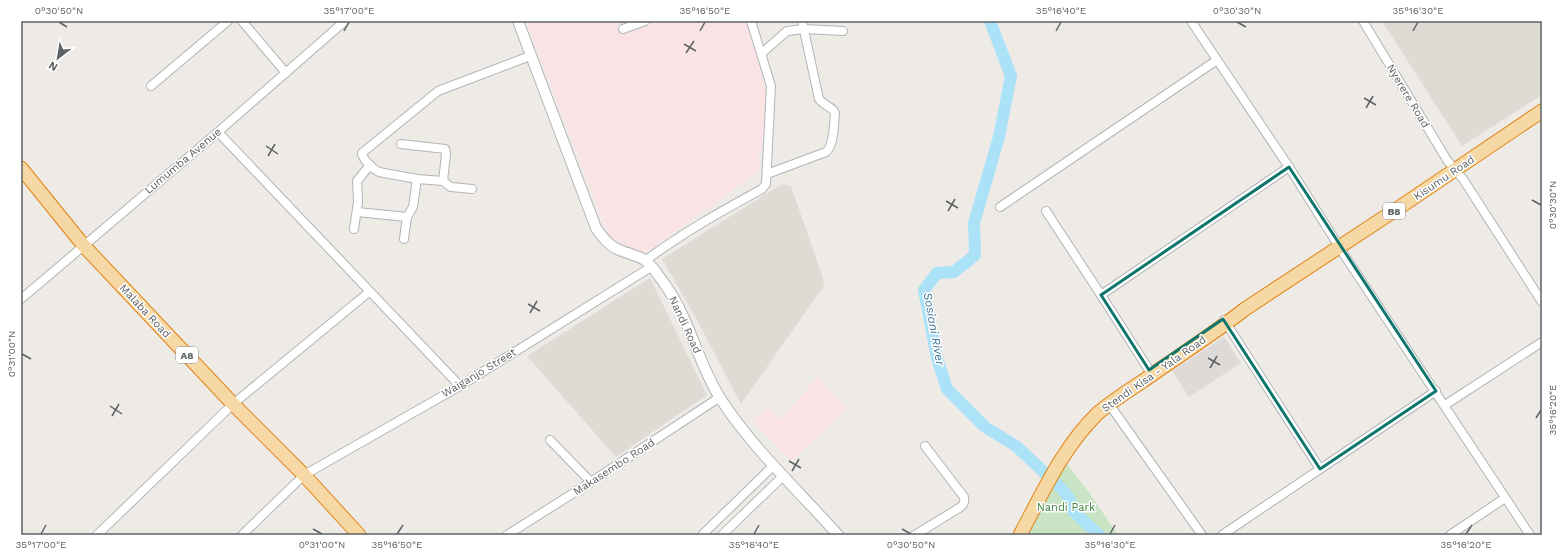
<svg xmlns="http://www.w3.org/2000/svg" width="1563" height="556" viewBox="0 0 1563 556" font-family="'Work Sans',sans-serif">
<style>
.industrial{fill:#dddad8}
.education{fill:#dedbd4}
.medical{fill:#f9e3e5}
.green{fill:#c9e4c4}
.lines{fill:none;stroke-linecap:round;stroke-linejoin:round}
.river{stroke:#ace2f8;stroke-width:12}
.minor-casing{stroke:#b1b4b7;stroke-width:10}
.tertiary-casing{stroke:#b1b4b7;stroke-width:12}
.trunk-casing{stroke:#e18213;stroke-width:15}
.minor{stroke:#fff;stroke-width:8}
.tertiary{stroke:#fff;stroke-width:10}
.trunk{stroke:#f6d8a4;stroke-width:13}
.marked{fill:none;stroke:#0f766e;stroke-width:3;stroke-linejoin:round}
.ticks{fill:none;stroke:#5d6265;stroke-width:1.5}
.labels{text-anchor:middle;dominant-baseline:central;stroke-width:3;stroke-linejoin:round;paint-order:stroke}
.shield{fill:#fff;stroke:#8e9193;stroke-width:1}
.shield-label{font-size:10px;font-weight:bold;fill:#5d6265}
.street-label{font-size:11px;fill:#5d6265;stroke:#fff}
.park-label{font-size:11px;fill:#44843d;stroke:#fff}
.water-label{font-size:12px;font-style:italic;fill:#437998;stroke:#fff}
.neatline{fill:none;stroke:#5d6265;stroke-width:1.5}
.ticks-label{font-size:10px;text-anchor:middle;fill:#5d6265}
</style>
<rect width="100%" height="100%" fill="#eeebe6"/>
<!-- industrial -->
<polygon class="industrial" points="1224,337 1241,363 1189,397 1172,371"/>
<!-- education -->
<g class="education">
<polygon points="1382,21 1542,21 1542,95 1462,146"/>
<polygon points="782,184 791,186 825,284 741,404 697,320 662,259"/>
<polygon points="650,278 707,395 616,457 527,356"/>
</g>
<!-- medical -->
<g class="medical">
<polygon points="533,21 747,21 767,95 761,155 757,157 762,169 644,254 609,237 527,24"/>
<polygon points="818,377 847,409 791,461 753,421 767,407 780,419"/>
</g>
<!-- green -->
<polygon class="green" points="1066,463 1088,491 1118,535 1020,535"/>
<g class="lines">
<!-- river -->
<polyline class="river" points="990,21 1011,76 999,137 974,223 975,255 954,272 937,273 924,290 937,358 947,389 985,427 1016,446 1061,488 1070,499 1073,511 1099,535"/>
<defs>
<g id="minor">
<polyline points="242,21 286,73"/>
<polyline points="1191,21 1289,167 1345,256 1530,535"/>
<polyline points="1363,21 1447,160 1463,179 1542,302"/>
<polyline points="623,29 645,21"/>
<polyline points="762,53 787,31 804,29 843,31"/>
<polyline points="151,86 228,21"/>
<polyline points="218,132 460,386"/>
<polyline points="401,144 445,149 446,154 443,181"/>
<path d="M767,174l59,-22c8,-6 8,-29 9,-39 -3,-7 -11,-7 -16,-14l-17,-78"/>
<path d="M472,189l-21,-2 -8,-6 -26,-2 -38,-7c-6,-3 -17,-13 -17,-19l76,-62 92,-35"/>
<polyline points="1000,207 1217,60"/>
<polyline points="1046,211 1101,295"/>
<polyline points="357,212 407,217 413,207 417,179"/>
<polyline points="354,229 358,202 357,181 370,165"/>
<polyline points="404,239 407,217"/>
<path d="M645,261c37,-28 77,-50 117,-72l4,-5 5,-98 -20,-65"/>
<polyline points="21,299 218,132 345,21"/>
<polyline points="1224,320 1320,469"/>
<polyline points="1149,370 1101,295 1289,167"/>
<polyline points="1109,404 1202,535"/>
<polyline points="1445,405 1542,342"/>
<polyline points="550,440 591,482"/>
<polyline points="97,535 233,404 369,292"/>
<polyline points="242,535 304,475 460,386 651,267"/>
<polyline points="507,535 591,482 720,397"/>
<polyline points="702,535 773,466"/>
<polyline points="722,535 783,476"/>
<path d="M915,535l44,-27c5,-3 6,-6 5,-11l-39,-51"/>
<polyline points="1222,535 1436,391"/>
<polyline points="1450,535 1505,498"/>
</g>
<path id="tertiary" d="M518,21l78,207c6,8 11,16 21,21 9,4 19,6 28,11 8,6 15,18 21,26 24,34 32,77 54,112 33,51 78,92 118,137"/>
<g id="trunk">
<polyline points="21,168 84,246 233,404 304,475 359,535"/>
<path d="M1020,535c23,-43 43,-88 78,-122 14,-12 30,-22 45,-32 34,-24 69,-46 102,-72l155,-102 142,-96"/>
</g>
</defs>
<!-- minor casing -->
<use href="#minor" class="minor-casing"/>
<!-- tertiary casing -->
<use href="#tertiary" class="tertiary-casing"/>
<!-- trunk casing -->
<use href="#trunk" class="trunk-casing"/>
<!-- minor -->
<use href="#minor" class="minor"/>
<!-- tertiary -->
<use href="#tertiary" class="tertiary"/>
<!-- trunk -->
<use href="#trunk" class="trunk"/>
</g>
<!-- marked area -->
<path class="marked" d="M1289,167l147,224 -116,78 -97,-150 -74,51 -48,-75z"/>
<!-- ticks -->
<path class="ticks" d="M59,22l8,5M1237,22l9,5M344,31l5,-9M700,31l5,-9M1056,31l5,-9M1413,31l5,-9M684,44l12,7M686,53l8,-12M1364,98l12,7M1366,108l7,-12M266,146l12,8M268,156l7,-12M1532,200l9,5M946,201l12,7M948,211l7,-12M528,304l12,7M530,313l7,-12M22,354l9,5M1208,358l12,7M1210,368l7,-12M110,406l12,8M112,416l7,-12M1536,418l5,-8M789,461l12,7M792,471l7,-12M313,529l9,5M902,529l9,5M41,534l5,-9M397,534l6,-9M754,534l5,-9M1110,534l5,-9M1466,534l6,-9"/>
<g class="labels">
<!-- shield labels -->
<g class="shield">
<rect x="1383" y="203" width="22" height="16" rx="3"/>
<rect x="176" y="347" width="22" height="16" rx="3"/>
</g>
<g class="shield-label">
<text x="1394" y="211">B8</text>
<text x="187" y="355">A8</text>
</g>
<!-- street labels -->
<g class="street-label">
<text transform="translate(1408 96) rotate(59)">Nyerere Road</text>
<text transform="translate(183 161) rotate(-40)">Lumumba Avenue</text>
<text transform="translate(1444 178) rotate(-34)">Kisumu Road</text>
<text transform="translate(145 311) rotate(47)">Malaba Road</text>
<text transform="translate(685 325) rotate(65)">Nandi Road</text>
<text transform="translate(479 373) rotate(-31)">Waiganjo Street</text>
<text transform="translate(1154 374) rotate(-35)">Stendi Kisa - Yala Road</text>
<text transform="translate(614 467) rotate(-33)">Makasembo Road</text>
</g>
<!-- park labels -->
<g class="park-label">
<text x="1066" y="507">Nandi Park</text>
</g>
<!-- water labels -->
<g class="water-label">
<text transform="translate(934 329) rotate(80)">Sosiani River</text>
</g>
</g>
<!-- border -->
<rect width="1563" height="556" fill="none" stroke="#ffffff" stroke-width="44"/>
<!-- north arrow -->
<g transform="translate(58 58) rotate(211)" stroke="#ffffff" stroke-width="3" paint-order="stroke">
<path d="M0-3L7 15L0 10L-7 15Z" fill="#5d6265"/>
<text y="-6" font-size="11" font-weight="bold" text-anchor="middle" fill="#5d6265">N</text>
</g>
<rect x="22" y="22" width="1519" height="512" class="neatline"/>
<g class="ticks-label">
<text x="59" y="14">0°30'50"N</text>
<text x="349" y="14">35°17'00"E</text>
<text x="705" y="14">35°16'50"E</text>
<text x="1061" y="14">35°16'40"E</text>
<text x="1237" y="14">0°30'30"N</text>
<text x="1418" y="14">35°16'30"E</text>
<text transform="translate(1552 205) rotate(-90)" y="4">0°30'30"N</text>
<text transform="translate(11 354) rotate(-90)" y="4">0°31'00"N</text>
<text transform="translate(1552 410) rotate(-90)" y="4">35°16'20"E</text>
<text x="41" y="548">35°17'00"E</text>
<text x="322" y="548">0°31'00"N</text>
<text x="397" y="548">35°16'50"E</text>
<text x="754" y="548">35°16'40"E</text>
<text x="911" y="548">0°30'50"N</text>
<text x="1110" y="548">35°16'30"E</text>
<text x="1466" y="548">35°16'20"E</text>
</g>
</svg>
